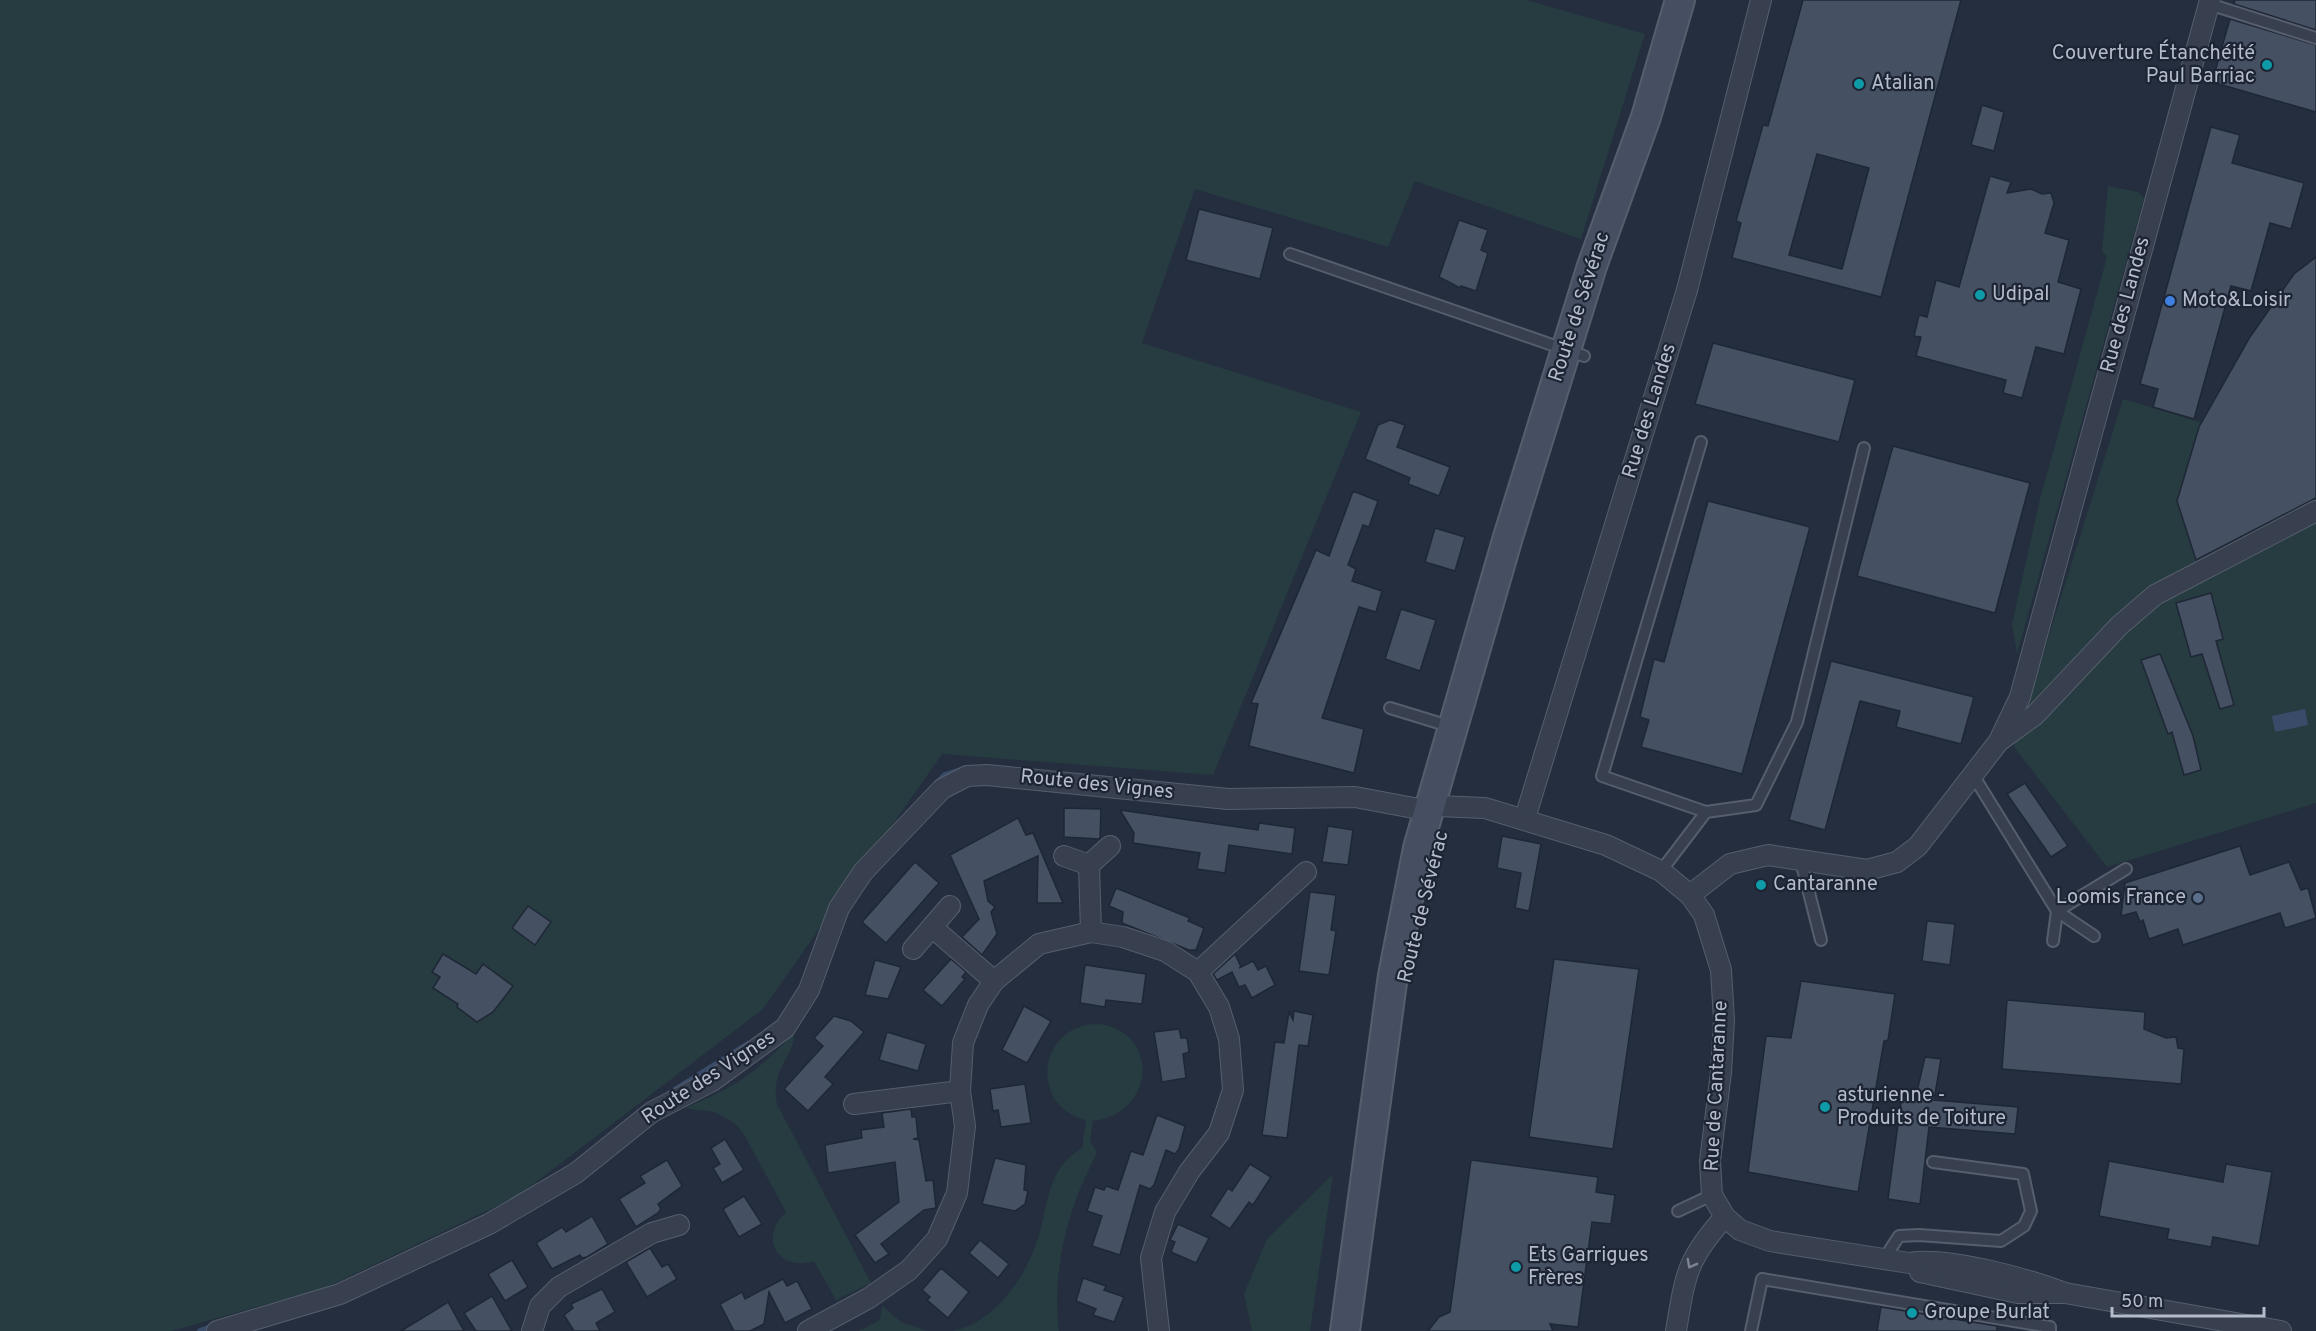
<svg xmlns="http://www.w3.org/2000/svg" width="2316" height="1331" viewBox="0 0 2316 1331" font-family="Overpass,sans-serif">
<style>
.green{fill:#263c40}
.water{fill:#394b68}
.lines{fill:none;stroke-linecap:round;stroke-linejoin:round}
.stream{stroke:#394b68;stroke-width:6}
.building{fill:#455063;stroke:#1f2736;stroke-width:1.5;fill-rule:evenodd}
.service-casing{stroke:#565e6d;stroke-width:14}
.minor-casing{stroke:#565e6d;stroke-width:22}
.secondary-casing{stroke:#565e6d;stroke-width:32}
.service{stroke:#38404f;stroke-width:10}
.minor{stroke:#38404f;stroke-width:20}
.secondary{stroke:#464f62;stroke-width:28}
.oneway{stroke:#7c8493}
.culture-dot{fill:#0f9aa8;stroke:#1d2534;stroke-width:2}
.shop-dot{fill:#3f7fe0;stroke:#1d2534;stroke-width:2}
.service-dot{fill:#5c6f8a;stroke:#1d2534;stroke-width:2}
.labels{text-anchor:middle;dominant-baseline:central;stroke-width:4.5;stroke-linejoin:round;paint-order:stroke}
.poi-label{font-size:20px;fill:#b4bbca;stroke:#1d2534;text-anchor:start}
.street-label{font-size:20px;fill:#b4bbca;stroke:#1d2534}
</style>
<rect width="100%" height="100%" fill="#242e3f"/>
<!-- green -->
<g class="green">
<polygon points="0,0 1527,0 1645,34 1581,239 1415,181 1388,247 1195,189 1142,343 1361,412 1213,775 942,754 763,1009 518,1196 325,1288 171,1331 0,1331"/>
<polygon points="2108,186 2138,192 2144,198 2017,654 2012,624 2040,499 2107,257 2102,251"/>
<polygon points="2316,257 2316,803 2107,867 2014,747 2123,399 2203,423 2294,274"/>
<path d="M1098,1024c63,7 57,90 -5,97l-3,19 7,13c-30,56 -45,115 -38,178h-106c43,-9 74,-55 86,-96 10,-34 9,-67 43,-87l4,-28c-58,-14 -48,-96 12,-96z"/>
<path d="M794,1033c1,25 -24,34 -17,71l94,179 -35,17 -22,-39c-36,11 -56,-23 -28,-49l-40,-74 -10,-14 -21,-12 -30,-4c52,-22 70,-34 109,-75z"/>
<polygon points="1333,1174 1310,1331 1252,1331 1244,1294 1267,1239"/>
<polygon points="882,1306 901,1322 927,1331 859,1331 880,1320"/>
</g>
<!-- water -->
<polygon class="water" points="2305,709 2308,725 2275,732 2272,716"/>
<g class="lines">
<!-- stream -->
<g class="stream">
<polyline points="936,784 945,775 961,770"/>
<polyline points="670,1093 748,1044"/>
<polyline points="200,1331 214,1326"/>
</g>
</g>
<!-- building -->
<g class="building">
<path d="M1803,0h158l-80,297 -149,-39 9,-35 -5,-2 27,-96 5,1zM1817,154l52,14 -27,101 -53,-14z"/>
<polygon points="2235,0 2316,0 2316,30 2234,4"/>
<polygon points="2230,19 2316,45 2316,112 2212,82"/>
<polygon points="1982,105 2004,112 1994,151 1971,145"/>
<polygon points="2211,127 2240,135 2232,163 2304,183 2291,229 2270,223 2251,291 2231,286 2194,419 2153,407 2158,389 2140,384"/>
<polygon points="1990,176 2011,182 2007,193 2031,189 2042,194 2051,193 2054,203 2045,233 2069,240 2058,282 2081,289 2064,354 2036,347 2022,398 2003,393 2006,380 1916,356 1921,337 1914,336 1919,315 1927,317 1936,280 1959,287"/>
<polygon points="1199,209 1273,228 1260,279 1186,260"/>
<polygon points="1459,220 1488,230 1481,250 1488,253 1476,291 1461,286 1460,288 1439,277"/>
<polygon points="2316,257 2316,498 2196,560 2177,501 2199,427 2250,337 2294,274"/>
<polygon points="1713,343 1855,380 1839,442 1695,404"/>
<polygon points="1390,420 1405,425 1397,447 1450,467 1439,496 1408,484 1410,478 1365,459 1378,425"/>
<polygon points="1893,446 2030,483 1995,613 1857,576"/>
<polygon points="1353,491 1378,501 1369,527 1363,525 1348,565 1356,569 1352,581 1382,591 1376,612 1359,607 1322,718 1364,729 1354,773 1249,746 1258,704 1251,703 1316,550 1329,556"/>
<polygon points="1708,501 1810,527 1742,774 1641,747 1649,720 1640,717 1654,659 1664,662"/>
<polygon points="1435,528 1465,537 1455,571 1425,562"/>
<polygon points="2211,593 2223,639 2216,641 2234,705 2220,709 2202,654 2191,657 2176,603"/>
<polygon points="1401,609 1436,620 1420,671 1385,659"/>
<polygon points="2160,654 2193,736 2201,770 2184,775 2172,732 2168,734 2141,660"/>
<polygon points="1831,661 1974,697 1961,744 1896,727 1900,711 1860,701 1825,830 1789,820"/>
<polygon points="2025,783 2068,846 2051,857 2007,794"/>
<polygon points="1064,808 1101,809 1100,839 1064,837"/>
<polygon points="1120,810 1258,830 1259,823 1295,828 1292,854 1229,845 1225,873 1197,869 1200,853 1133,843 1134,833"/>
<polygon points="1018,818 1026,835 1033,833 1063,903 1037,903 1038,856 984,881 988,901 995,907 991,912 997,934 982,955 962,937 979,919 950,855"/>
<polygon points="1328,826 1353,830 1348,865 1322,862"/>
<polygon points="1502,836 1541,844 1529,911 1515,908 1521,873 1497,868"/>
<polygon points="2240,846 2250,875 2289,862 2301,890 2308,888 2316,918 2285,928 2280,913 2183,945 2178,929 2149,939 2143,920 2140,922 2136,912 2121,916 2125,883"/>
<polygon points="915,862 939,883 886,943 862,922"/>
<polygon points="1116,888 1190,918 1188,921 1204,928 1196,950 1189,950 1122,923 1123,912 1109,906"/>
<polygon points="1310,892 1336,895 1331,930 1336,931 1329,975 1299,971"/>
<polygon points="528,906 551,922 535,945 512,928"/>
<polygon points="1927,921 1955,924 1950,965 1922,961"/>
<polygon points="443,954 476,974 483,964 513,986 493,1012 477,1022 457,1007 458,1004 433,988 440,977 432,972"/>
<polygon points="1235,954 1241,967 1239,968 1253,961 1258,970 1266,966 1275,985 1252,998 1245,985 1239,987 1232,972 1217,980 1213,974"/>
<polygon points="951,959 966,972 962,977 965,979 942,1006 923,990"/>
<polygon points="1554,959 1639,969 1613,1149 1529,1137"/>
<polygon points="875,960 901,967 888,999 865,995"/>
<polygon points="1085,965 1146,974 1142,1004 1106,1000 1105,1007 1080,1003"/>
<polygon points="1801,981 1895,994 1888,1040 1884,1041 1858,1192 1748,1172 1766,1036 1791,1038"/>
<polygon points="2007,1000 2145,1012 2144,1029 2166,1038 2176,1037 2178,1048 2184,1049 2181,1084 2002,1069"/>
<polygon points="1024,1006 1051,1021 1027,1063 1002,1050"/>
<polygon points="1294,1011 1313,1015 1308,1046 1299,1045 1287,1138 1262,1135 1275,1042 1284,1043 1289,1012 1293,1020"/>
<polygon points="834,1016 851,1021 864,1032 825,1077 833,1084 808,1111 784,1089 823,1046 814,1038"/>
<polygon points="1179,1029 1181,1038 1187,1038 1189,1052 1183,1054 1186,1078 1162,1082 1154,1032"/>
<polygon points="887,1032 926,1044 918,1071 879,1060"/>
<polygon points="1925,1057 1941,1059 1934,1100 2018,1107 2015,1134 1929,1127 1920,1204 1888,1199 1902,1094 1916,1096"/>
<polygon points="1025,1084 1031,1123 1001,1127 998,1110 993,1111 990,1089"/>
<polygon points="911,1109 912,1117 916,1117 918,1138 913,1139 919,1140 926,1181 933,1180 936,1208 924,1210 881,1244 889,1254 875,1263 855,1235 899,1202 895,1162 828,1173 825,1145 862,1138 861,1130 884,1127 882,1113"/>
<polygon points="1157,1115 1185,1126 1179,1149 1175,1154 1166,1150 1154,1185 1150,1189 1140,1185 1120,1255 1092,1246 1102,1216 1087,1211 1095,1187 1104,1190 1106,1186 1118,1190 1131,1151 1143,1155"/>
<polygon points="725,1139 744,1170 722,1183 713,1168 720,1164 711,1148"/>
<polygon points="995,1158 1026,1165 1024,1190 1028,1191 1025,1204 1015,1211 982,1204"/>
<polygon points="667,1160 682,1186 658,1204 661,1209 658,1213 636,1227 619,1199 645,1183 640,1176"/>
<polygon points="1471,1160 1598,1177 1596,1192 1615,1195 1611,1224 1592,1222 1578,1327 1550,1324 1553,1331 1428,1331 1439,1317 1450,1312"/>
<polygon points="2109,1161 2223,1182 2226,1164 2272,1172 2259,1246 2213,1237 2211,1247 2167,1239 2169,1229 2099,1216"/>
<polygon points="1250,1164 1271,1177 1253,1205 1249,1202 1230,1229 1210,1216 1228,1188 1232,1191"/>
<polygon points="744,1196 762,1224 739,1237 723,1209"/>
<polygon points="592,1216 608,1244 587,1257 582,1258 580,1255 552,1269 536,1243 562,1227 566,1232"/>
<polygon points="1178,1224 1209,1238 1196,1263 1171,1252 1175,1242 1170,1240"/>
<polygon points="980,1240 1009,1264 998,1278 969,1253"/>
<polygon points="650,1248 662,1267 668,1264 677,1279 647,1297 626,1262"/>
<polygon points="512,1260 528,1287 505,1301 488,1274"/>
<polygon points="941,1268 969,1292 948,1318 927,1300 930,1297 922,1290"/>
<polygon points="1083,1278 1106,1286 1104,1290 1124,1297 1114,1322 1093,1315 1096,1309 1076,1301"/>
<polygon points="783,1279 787,1286 797,1281 812,1309 785,1323 769,1292 764,1324 750,1331 734,1331 720,1304 742,1292 745,1299"/>
<polygon points="602,1289 615,1312 596,1323 600,1331 574,1331 564,1315 573,1308 571,1304"/>
<polygon points="492,1296 505,1319 512,1331 476,1331 464,1313"/>
<polygon points="448,1302 464,1331 401,1331 432,1312"/>
<polygon points="1881,1307 1997,1326 1997,1331 1877,1331"/>
</g>
<g class="lines">
<defs>
<g id="service">
<polyline points="2209,4 2316,38"/>
<polyline points="1290,254 1584,356"/>
<polyline points="1701,442 1602,776 1706,812 1756,805 1797,722 1864,448"/>
<polyline points="1390,708 1452,727"/>
<polyline points="1973,775 2057,911 2053,941"/>
<polyline points="1801,861 1821,940"/>
<polyline points="1661,871 1706,812"/>
<polyline points="2094,936 2057,911 2126,869"/>
<polyline points="1678,1211 1712,1195"/>
<polyline points="1884,1259 1899,1236 1919,1235 2001,1241 2024,1226 2031,1211 2023,1174 1933,1162"/>
<polyline points="1751,1331 1762,1279 2050,1327 2050,1331"/>
</g>
<g id="minor">
<polyline points="2002,739 2035,715 2119,626 2155,595 2316,511"/>
<polyline points="1525,818 1687,290 1761,0"/>
<polyline points="1064,856 1089,865 1091,932"/>
<polyline points="1089,865 1110,846"/>
<polyline points="1690,895 1730,864 1768,855 1867,870 1897,862 1918,846 1999,741 2020,697 2210,0"/>
<polyline points="932,927 994,981"/>
<polyline points="913,949 950,906"/>
<polyline points="1198,972 1306,872"/>
<polyline points="854,1104 960,1091"/>
<polyline points="1920,1272 2018,1293 2065,1293 2281,1331"/>
<path d="M217,1331l123,-37 149,-70 87,-51 76,-61 60,-31 73,-53 24,-38 30,-82 24,-36 79,-83 25,-13 20,-1 241,24 127,-2 64,12 18,-3 48,2 121,37 55,26 29,24 14,20 17,55 3,50 -3,52 -11,89 2,34 13,22 15,13 30,11 139,22c38,-7 119,16 156,30"/>
<polyline points="532,1331 540,1306 559,1287 652,1233 679,1225"/>
<polyline points="808,1331 869,1298 909,1270 937,1239 957,1193 965,1126 960,1091 963,1043 978,1005 994,981 1039,944 1091,932 1123,937 1165,951 1198,972 1219,1007 1229,1039 1233,1090 1219,1133 1189,1172 1165,1212 1151,1258 1159,1331"/>
<path d="M1676,1331c9,-54 10,-72 49,-114"/>
</g>
<polyline id="secondary" points="1345,1331 1393,975 1418,848 1508,537 1592,266 1646,117 1680,0"/>
</defs>
<!-- service casing -->
<use href="#service" class="service-casing"/>
<!-- minor casing -->
<use href="#minor" class="minor-casing"/>
<!-- secondary casing -->
<use href="#secondary" class="secondary-casing"/>
<!-- service -->
<use href="#service" class="service"/>
<!-- minor -->
<use href="#minor" class="minor"/>
<!-- secondary -->
<use href="#secondary" class="secondary"/>
</g>
<!-- one-way arrows -->
<defs><path id="oneway-chevron" d="M-2-3.5L2.5 0L-2 3.5" fill="none" stroke-width="1.6" stroke-linecap="round" stroke-linejoin="round" transform="scale(1.5)"/></defs>
<use class="oneway" href="#oneway-chevron" transform="translate(1691 1264) rotate(118)"/>
<!-- markers -->
<g class="culture-dot">
<circle cx="2267" cy="65" r="6"/>
<circle cx="1859" cy="84" r="6"/>
<circle cx="1980" cy="295" r="6"/>
<circle cx="1761" cy="885" r="6"/>
<circle cx="1825" cy="1107" r="6"/>
<circle cx="1516" cy="1267" r="6"/>
<circle cx="1912" cy="1313" r="6"/>
</g>
<circle class="shop-dot" cx="2170" cy="301" r="6"/>
<circle class="service-dot" cx="2198" cy="898" r="6"/>
<g class="labels">
<!-- poi labels -->
<g class="poi-label">
<text x="2255" y="54" text-anchor="end">Couverture Étanchéité<tspan x="2255" dy="23">Paul Barriac</tspan></text>
<text x="1871" y="84">Atalian</text>
<text x="1992" y="295">Udipal</text>
<text x="2182" y="301">Moto&amp;Loisir</text>
<text x="1773" y="885">Cantaranne</text>
<text x="2186" y="898" text-anchor="end">Loomis France</text>
<text x="1837" y="1096">asturienne -<tspan x="1837" dy="23">Produits de Toiture</tspan></text>
<text x="1528" y="1256">Ets Garrigues<tspan x="1528" dy="23">Frères</tspan></text>
<text x="1924" y="1313">Groupe Burlat</text>
</g>
<!-- street labels -->
<g class="street-label">
<text transform="translate(2126 305) rotate(-75)">Rue des Landes</text>
<text transform="translate(1580 307) rotate(-72)">Route de Sévérac</text>
<text transform="translate(1650 411) rotate(-73)">Rue des Landes</text>
<text transform="translate(1097 785) rotate(6)">Route des Vignes</text>
<text transform="translate(1424 907) rotate(-76)">Route de Sévérac</text>
<text transform="translate(709 1078) rotate(-33)">Route des Vignes</text>
<text transform="translate(1717 1086) rotate(-87)">Rue de Cantaranne</text>
</g>
</g>
<!-- scale -->
<path d="M2112 1307v9h152v-9" fill="none" stroke="#b4bbca" stroke-width="3"/>
<text x="2121" y="1307" font-size="18" fill="#b4bbca" stroke="#1d2534" stroke-width="4.5" paint-order="stroke">50 m</text>
</svg>
